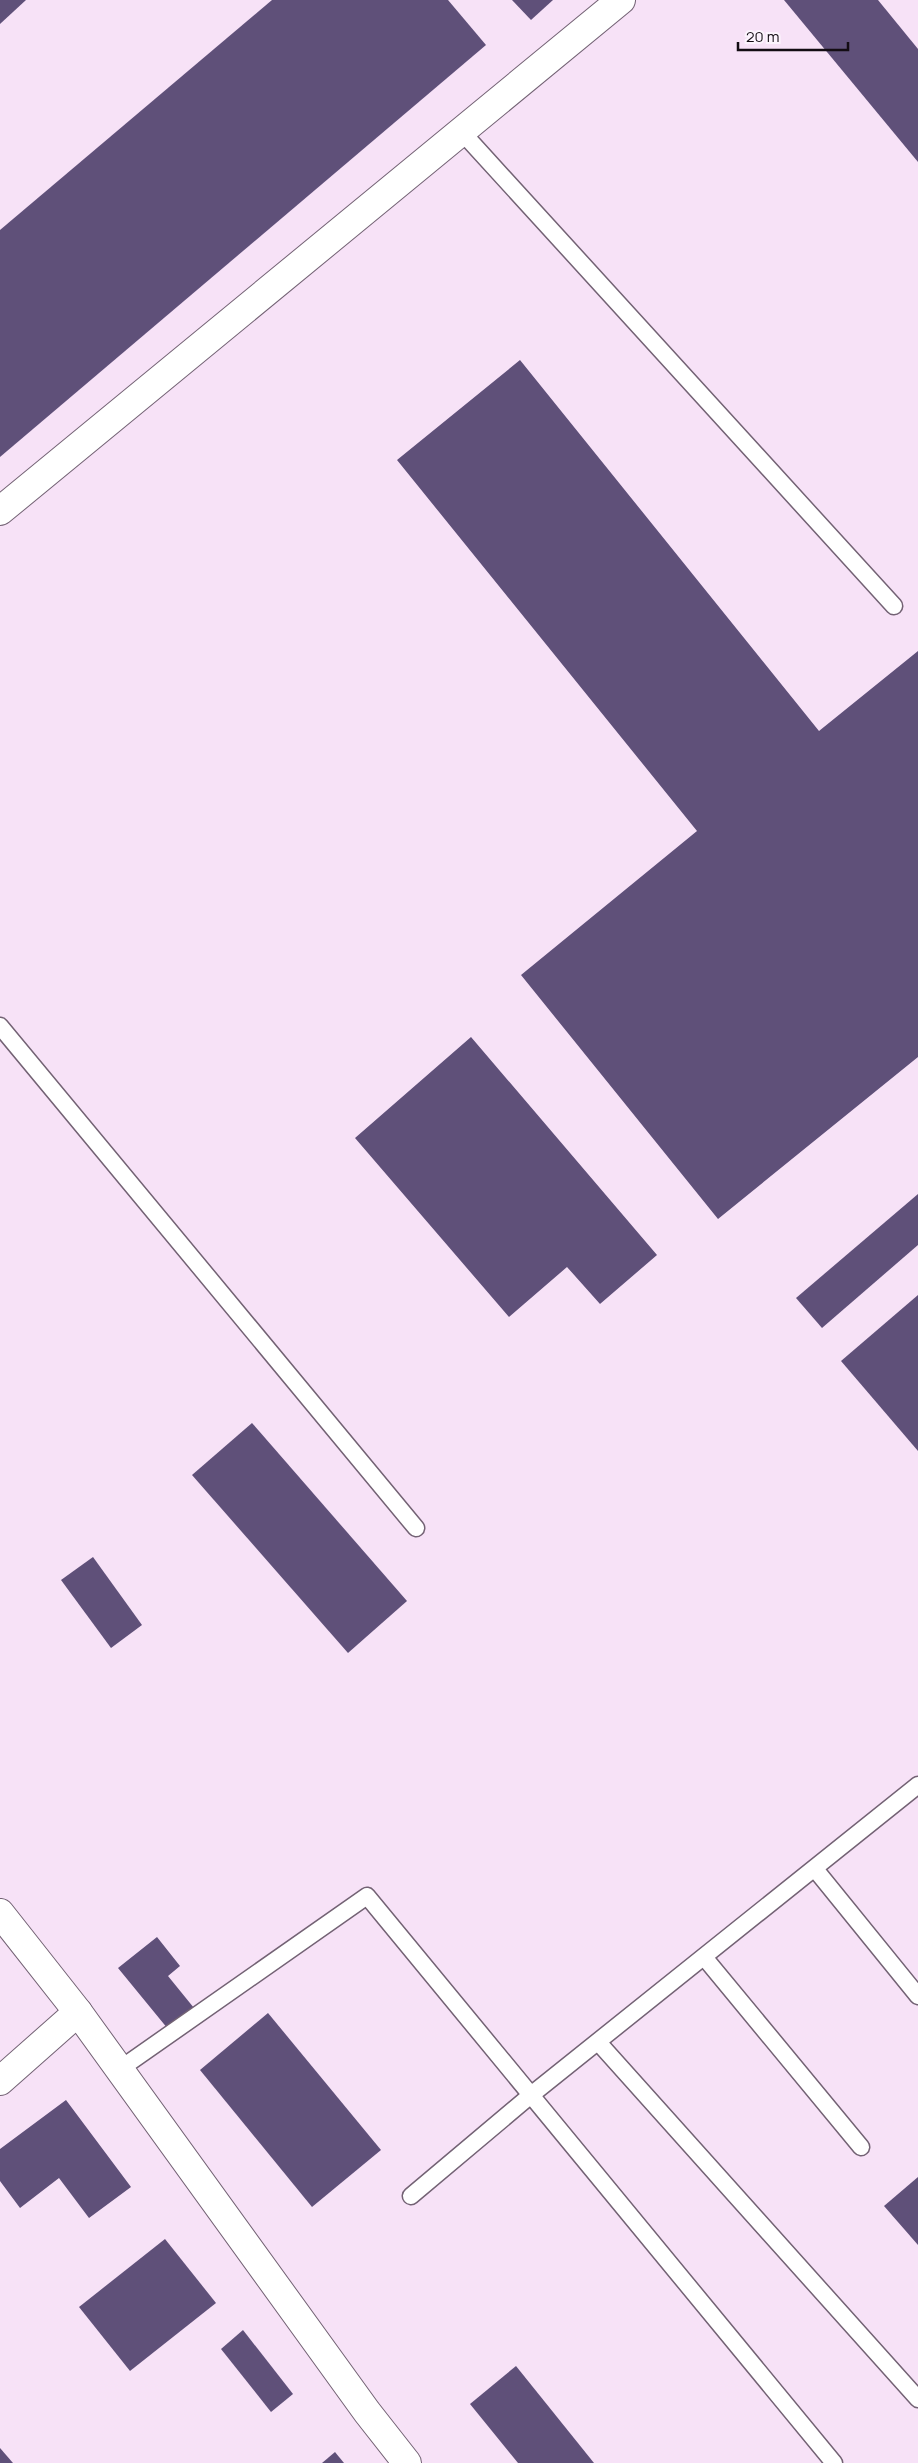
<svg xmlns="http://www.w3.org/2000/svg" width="918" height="2463" viewBox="0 0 918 2463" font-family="Manrope,sans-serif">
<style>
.building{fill:#5f5079}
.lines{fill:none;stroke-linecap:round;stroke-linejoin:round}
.service-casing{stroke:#736274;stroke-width:19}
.minor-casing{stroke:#736274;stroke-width:30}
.service{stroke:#fff;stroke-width:16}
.minor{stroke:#fff;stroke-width:28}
</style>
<rect width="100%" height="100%" fill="#f7e2f7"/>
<!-- building -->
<g class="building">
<polygon points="0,0 26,0 0,24"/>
<polygon points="272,0 448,0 486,45 0,457 0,230"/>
<polygon points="512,0 553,0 531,20"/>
<polygon points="784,0 878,0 918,49 918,162"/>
<polygon points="520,360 819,731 918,651 918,1057 718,1219 521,975 697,831 397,460"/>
<polygon points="471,1037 657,1255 600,1304 567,1267 509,1317 355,1138"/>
<polygon points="918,1194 918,1245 822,1328 796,1298"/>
<polygon points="918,1295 918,1451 841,1361"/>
<polygon points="252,1423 407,1601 348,1653 192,1475"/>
<polygon points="93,1557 142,1625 111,1648 61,1580"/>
<polygon points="157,1937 180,1966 168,1976 194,2008 168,2029 118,1968"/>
<polygon points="268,2013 381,2150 312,2207 200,2070"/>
<polygon points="66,2100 131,2187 89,2218 59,2178 20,2208 0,2181 0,2149"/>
<polygon points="918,2177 918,2245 884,2206"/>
<polygon points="165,2239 216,2303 130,2371 79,2307"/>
<polygon points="243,2330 293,2394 271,2412 221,2349"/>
<polygon points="516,2366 594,2463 518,2463 470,2404"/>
<polygon points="0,2448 13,2463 0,2463"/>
<polygon points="335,2452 344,2463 322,2463"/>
</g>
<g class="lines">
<defs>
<g id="service">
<polyline points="461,131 894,606"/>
<polyline points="0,1026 416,1528"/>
<polyline points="815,1869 918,1996"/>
<polyline points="704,1957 861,2147"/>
<polyline points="598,2042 918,2399"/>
<polyline points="120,2069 367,1896 834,2463"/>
<polyline points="411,2196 531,2095 918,1785"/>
</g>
<g id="minor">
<polyline points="0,511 621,0"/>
<polyline points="0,1913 78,2012 367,2412 407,2463"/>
<polyline points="0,2081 78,2012"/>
</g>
</defs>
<!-- service casing -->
<use href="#service" class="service-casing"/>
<!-- minor casing -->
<use href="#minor" class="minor-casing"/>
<!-- service -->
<use href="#service" class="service"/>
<!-- minor -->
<use href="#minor" class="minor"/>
</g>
<!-- scale -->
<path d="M738 42v8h110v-8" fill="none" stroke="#130c13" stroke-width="2.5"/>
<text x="746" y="42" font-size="15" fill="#130c13" stroke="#fcf4fd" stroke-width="4" paint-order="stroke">20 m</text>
</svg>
